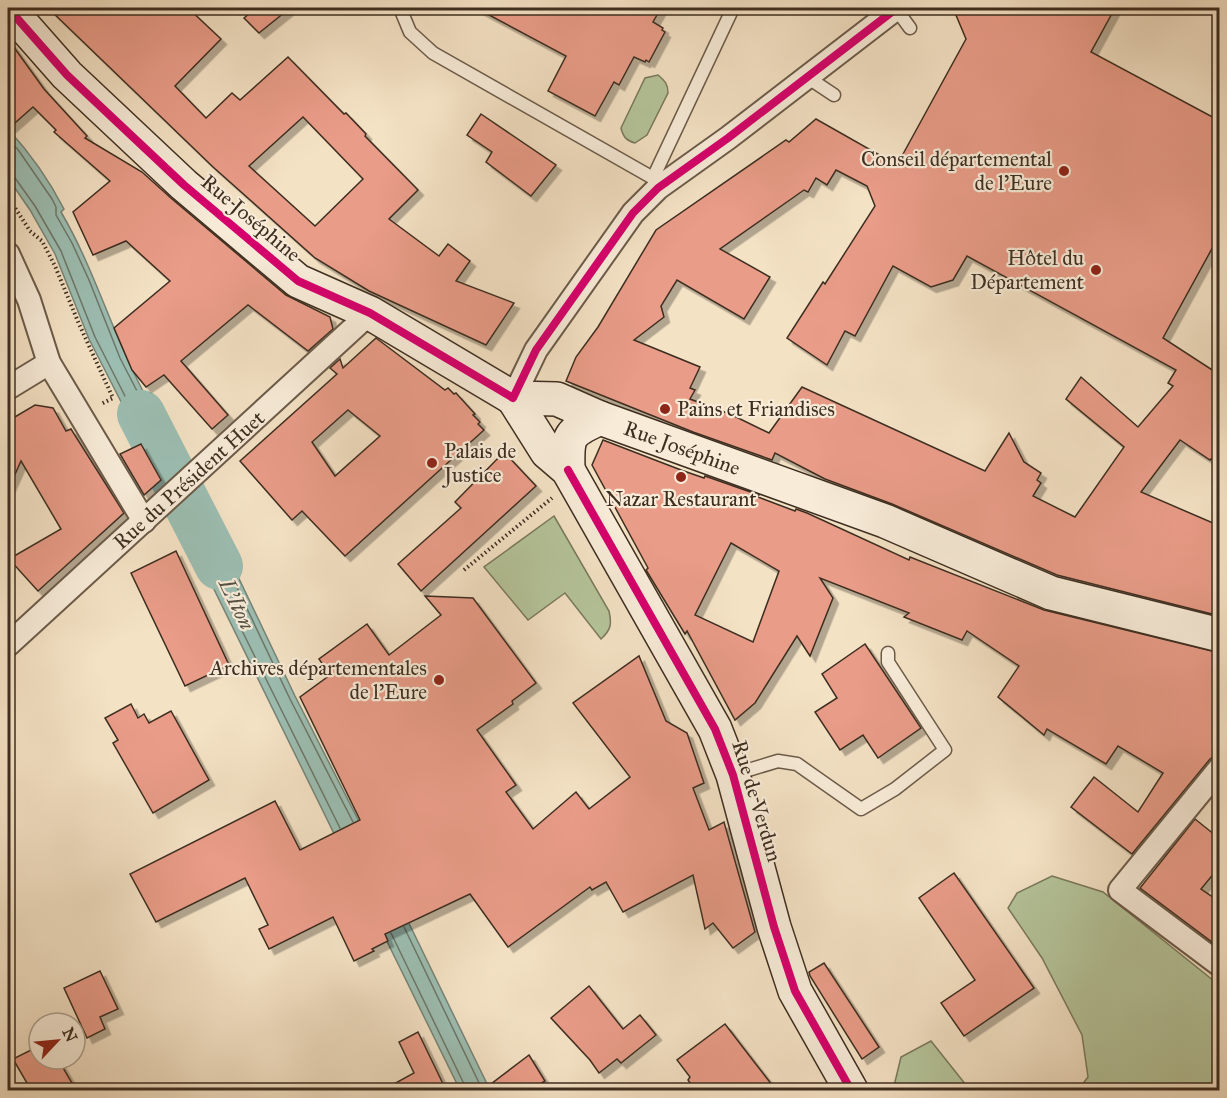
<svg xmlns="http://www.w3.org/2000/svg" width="1227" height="1098" viewBox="0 0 1227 1098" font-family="'IM FELL Great Primer',serif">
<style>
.green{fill:#b5c49a;stroke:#7a795d;stroke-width:1.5}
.water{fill:#9cbeb2;stroke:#768478;stroke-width:1.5}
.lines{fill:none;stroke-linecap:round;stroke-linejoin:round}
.shore{stroke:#6d7669;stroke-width:1.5}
.river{stroke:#9cbeb2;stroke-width:48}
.building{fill:#e99c88;stroke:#3e2e20;stroke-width:1.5;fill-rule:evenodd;filter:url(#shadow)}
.service-casing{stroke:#6c5b49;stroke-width:15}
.minor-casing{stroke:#6c5b49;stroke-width:26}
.secondary-casing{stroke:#3e2e20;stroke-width:36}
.path{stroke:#3e2e20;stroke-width:4;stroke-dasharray:1.5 3;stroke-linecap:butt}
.service{stroke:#f8ecd9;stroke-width:12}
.minor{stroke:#f8ecd9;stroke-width:22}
.secondary{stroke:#f8ecd9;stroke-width:33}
.cycleway-casing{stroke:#f8ecd9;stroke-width:11}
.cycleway{stroke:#d6006c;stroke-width:8}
.poi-dot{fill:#8f2418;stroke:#f8ecd9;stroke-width:2}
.labels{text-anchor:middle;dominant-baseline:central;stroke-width:4.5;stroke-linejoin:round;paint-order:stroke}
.poi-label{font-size:21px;fill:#3e2e20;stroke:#f8ecd9;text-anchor:end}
.street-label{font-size:21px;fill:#3e2e20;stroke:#f8ecd9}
.water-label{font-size:22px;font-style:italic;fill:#565244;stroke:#f8ecd9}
</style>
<defs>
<filter id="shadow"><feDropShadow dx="5.5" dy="5.5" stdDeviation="0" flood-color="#0004"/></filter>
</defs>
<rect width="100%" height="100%" fill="#f4e2c5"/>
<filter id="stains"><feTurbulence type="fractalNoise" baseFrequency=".00333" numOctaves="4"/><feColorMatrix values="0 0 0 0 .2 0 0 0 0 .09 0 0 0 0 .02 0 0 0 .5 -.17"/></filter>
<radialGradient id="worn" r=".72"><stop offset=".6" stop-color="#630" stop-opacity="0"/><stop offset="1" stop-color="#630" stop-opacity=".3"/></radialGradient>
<!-- green -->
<g class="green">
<path d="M658,75c7,6 10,9 10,18l-21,42 -12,8c-8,-2 -12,-6 -14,-15l24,-50z"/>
<path d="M554,516l55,95c3,13 2,19 -8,28l-36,-46 -37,27 -44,-53z"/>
<polygon points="1052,876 1103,892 1219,985 1219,1090 1078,1090 1088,1077 1082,1035 1042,958 1008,908 1017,893"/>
<polygon points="931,1041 970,1090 893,1090 901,1057"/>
</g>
<!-- water -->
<g class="water">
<path d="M8,129c22,24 41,51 56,80l-3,3c27,46 43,95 65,144 16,36 36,71 55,107l-20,17 -72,-141 -34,-85 -25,-44 -22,-32z"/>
<polygon points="200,497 295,696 368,839 490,1090 460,1090 178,516"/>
</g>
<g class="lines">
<!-- shore -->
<g class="shore">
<polyline points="8,138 19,151 52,199 56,207 56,215 72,243 89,280 120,358 172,459 172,462 165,468 161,467 95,337 61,251 35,206 15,178 8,175"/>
<polyline points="340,828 187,520 187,516 196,509 200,510 290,699 353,822"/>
<polyline points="404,927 482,1089"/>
<polyline points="391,933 465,1086 465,1090"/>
</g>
<!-- river -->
<polyline class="river" points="141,414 219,566"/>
</g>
<!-- building -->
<g class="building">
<path d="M48,8h140l33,31 -46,47 31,32 26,-25 8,7 48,-43 56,57 2,-1 20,21 -1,2 53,54 -29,29 50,37 9,-12 22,17 -14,20 58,22 -28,42 -117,-54 -54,-33 -102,-91zM303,117l60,62 -48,47 -66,-60z"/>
<polygon points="256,8 290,8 259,33 244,18"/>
<polygon points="476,8 661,8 653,22 663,28 662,30 665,32 649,62 646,60 645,62 634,57 619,85 614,82 595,116 548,91 566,56"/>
<path d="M953,8h162l-24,44 129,69v113l-57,104 57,37v89l-9,-5 -1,1 -30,-20 -39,52 79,34v90l-163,-41 -165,-71 -67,-25 -50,-26 -3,7 -79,-28 -127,-51 10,-24 22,-30 58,-97 130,-90 3,2 27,-23 81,46 69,-126zM836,170l31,16 8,20 -50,78 -2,-2 -36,56 40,27 18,-34 10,5 38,-70 38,21 22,-7 14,-24 209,114 -8,13 5,3 -35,41 -57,-50 -15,22 58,48 -49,70 -42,-21 8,-13 -4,-3 4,-7 -17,-11 -15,-29 -24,38 -183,-84 -33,46 -39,-19 -40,-15 5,-9 -5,-2 10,-21 -66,-27 30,-23 -3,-11 16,-26 67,39 26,-42 -50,-28 84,-59 4,2 8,-14 11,7z"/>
<polygon points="8,39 44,89 87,136 85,138 142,172 172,199 286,295 330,317 333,329 308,351 248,305 181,361 228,415 212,429 164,375 146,387 132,370 114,328 170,281 126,241 93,255 73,212 110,181 54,132 56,130 33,107 8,129"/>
<polygon points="481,114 556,165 531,196 486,162 492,152 467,135"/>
<path d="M376,338l69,52 3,-2 6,6 2,-1 19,21 -2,1 7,7 -2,2 6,6 -139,126 -43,-45 -10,9 -52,-59 97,-87 -7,-6 10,-9 3,9zM348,410l32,26 -45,40 -23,-34z"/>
<polygon points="35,405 53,408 66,431 71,429 124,513 38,591 9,559 61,529 21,461 8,490 8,421"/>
<path d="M603,440l78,30 23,8 1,-2 54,19 -1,2 37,14 1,-2 11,4 102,47 1,-3 134,53 176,43v99l-10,7 -78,95 -61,-47 23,-30 44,35 25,-39 -45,-27 -12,18 -59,-35 -3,6 -46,-38 21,-31 -52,-35 -5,9 -58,-23 5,-4 -89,-35 13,20 -23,58 -13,-20 -42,67 -20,17 -48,-89 -2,3 -39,-64 2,-2 -56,-103zM731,543l48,28 -26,71 -58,-27z"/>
<polygon points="141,444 161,480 144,495 120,454"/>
<polygon points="504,452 536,486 421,591 398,564 461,508 455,502"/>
<polygon points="176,551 229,665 185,686 131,573"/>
<polygon points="425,596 473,598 536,683 512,701 513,704 477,730 516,785 506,792 533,829 576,792 589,809 630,777 573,703 639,656 666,721 687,733 704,783 693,788 709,830 724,822 755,932 733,948 713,923 705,929 693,875 623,912 606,882 592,890 590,887 508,947 470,894 385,934 388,941 372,949 374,951 354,961 333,917 269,949 259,929 268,925 245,878 156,922 130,874 275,801 300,850 360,820 300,697 330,675 319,659 367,624 389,655 441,615"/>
<polygon points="865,644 921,728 878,758 863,735 840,750 815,712 837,698 822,674"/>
<polygon points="131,704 138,718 144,714 149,723 171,711 209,780 153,813 113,743 118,740 105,718"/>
<polygon points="1195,819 1220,839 1220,866 1201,889 1220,902 1220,948 1140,888"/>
<polygon points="954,873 1034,988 964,1036 941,1003 975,980 919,898"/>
<polygon points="824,963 879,1047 862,1059 810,976 809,972"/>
<polygon points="100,971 118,1009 100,1017 105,1029 87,1038 64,988"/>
<polygon points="589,986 623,1029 640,1015 656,1035 621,1063 617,1059 599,1073 590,1060 551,1018"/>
<polygon points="725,1024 755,1063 776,1090 695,1090 688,1080 690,1077 677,1060"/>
<polygon points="418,1032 446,1090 383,1090 414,1073 399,1042"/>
<polygon points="39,1046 39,1059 58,1059 76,1090 31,1090 13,1059"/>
<polygon points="529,1055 545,1081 531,1090 483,1090"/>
</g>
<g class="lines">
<defs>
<g id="service">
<polyline points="400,8 410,32 433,53 653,178"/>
<polyline points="896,9 910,28"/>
<polyline points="807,77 834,95"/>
<polyline points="656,184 653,178 733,8"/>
<polyline points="735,774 778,761 797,764 861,809 895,789 945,750 888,662 888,653"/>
</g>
<g id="minor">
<polyline points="8,254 29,300 49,363 144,521"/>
<polyline points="8,388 49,363"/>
<polyline points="513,398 536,350 633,213 658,188 728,138 897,8"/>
<polyline points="8,645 370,313"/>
<polyline points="1220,768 1120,890 1220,965"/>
</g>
<g id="secondary">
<polyline points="8,8 67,75 184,185 298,281 370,313 513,398 557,399 600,418 885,521 1051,593 1220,635"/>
<polyline points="513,398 547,452 568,470 715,729 733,775 774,927 795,991 851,1090"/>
<path d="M568,470c-1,-35 0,-37 32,-52"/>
</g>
</defs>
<!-- service casing -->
<use href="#service" class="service-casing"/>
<!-- minor casing -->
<use href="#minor" class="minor-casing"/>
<!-- secondary casing -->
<use href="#secondary" class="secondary-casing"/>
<!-- path -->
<g class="path">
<polyline points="8,197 30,231 42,241 55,266 79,324 113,398 101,404"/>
<polyline points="464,570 552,498"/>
</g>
<!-- service -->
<use href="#service" class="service"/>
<!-- minor -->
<use href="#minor" class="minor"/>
<!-- secondary -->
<use href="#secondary" class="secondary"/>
<defs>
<g id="cycleway">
<polyline points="8,8 67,75 184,185 298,281 370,313 513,398 536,350 633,213 658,188 728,138 897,8"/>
<polyline points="568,470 715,729 733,775 774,927 795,991 851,1090"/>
</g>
</defs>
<!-- cycleway casing -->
<use href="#cycleway" class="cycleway-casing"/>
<!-- cycleway -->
<use href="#cycleway" class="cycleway"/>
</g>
<!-- markers -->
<g class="poi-dot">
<circle cx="1064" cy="171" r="6"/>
<circle cx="1096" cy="270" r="6"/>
<circle cx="665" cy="409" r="6"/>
<circle cx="432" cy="463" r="6"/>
<circle cx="681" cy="477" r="6"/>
<circle cx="439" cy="680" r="6"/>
</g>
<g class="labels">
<!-- poi labels -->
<g class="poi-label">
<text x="1052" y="159">Conseil départemental<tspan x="1052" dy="24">de l'Eure</tspan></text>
<text x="1084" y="258">Hôtel du<tspan x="1084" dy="24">Département</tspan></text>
<text x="677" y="409" text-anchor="start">Pains et Friandises</text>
<text x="444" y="451" text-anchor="start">Palais de<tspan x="444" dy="24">Justice</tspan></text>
<text x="681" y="499" text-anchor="middle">Nazar Restaurant</text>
<text x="427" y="668">Archives départementales<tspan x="427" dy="24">de l'Eure</tspan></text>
</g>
<!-- street labels -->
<g class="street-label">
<text transform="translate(251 218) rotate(40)">Rue Joséphine</text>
<text transform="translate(682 448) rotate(20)">Rue Joséphine</text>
<text transform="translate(189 480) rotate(-42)">Rue du Président Huet</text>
<text transform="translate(757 801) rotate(73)">Rue de Verdun</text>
</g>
<!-- water labels -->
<g class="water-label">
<text transform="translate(237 604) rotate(64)">L'Iton</text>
</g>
</g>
<!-- margin -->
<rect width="1227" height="1098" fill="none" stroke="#f4e2c5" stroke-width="30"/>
<rect x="9" y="9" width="1209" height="1080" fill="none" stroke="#3e2e20" stroke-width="3"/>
<rect x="15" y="15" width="1197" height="1068" fill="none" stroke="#3e2e20" stroke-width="1.5"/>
<!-- north arrow -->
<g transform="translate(57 1041) rotate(64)"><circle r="28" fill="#f8ecd9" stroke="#aea08f" stroke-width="1.5"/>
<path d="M0-4.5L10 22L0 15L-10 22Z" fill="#8f2418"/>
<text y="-9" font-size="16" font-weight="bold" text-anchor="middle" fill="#3e2e20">N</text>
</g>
<rect width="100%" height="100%" filter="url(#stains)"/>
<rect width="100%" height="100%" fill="url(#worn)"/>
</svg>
